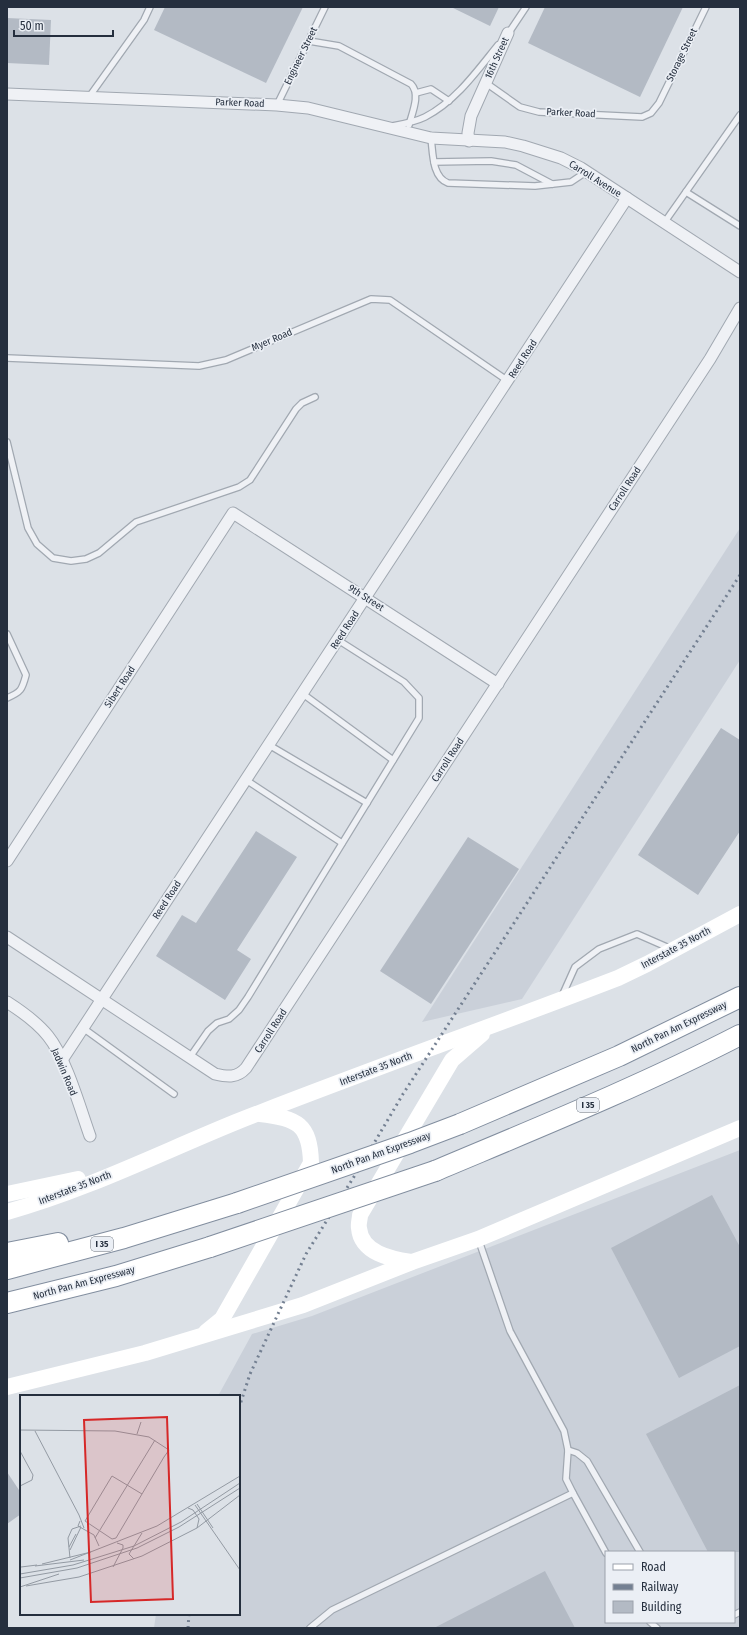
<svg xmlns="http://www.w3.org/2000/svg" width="747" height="1635" viewBox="0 0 747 1635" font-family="'Fira Sans Condensed',sans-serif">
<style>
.built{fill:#cad0d9;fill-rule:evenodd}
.building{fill:#b3bac4}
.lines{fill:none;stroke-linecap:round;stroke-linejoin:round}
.lane-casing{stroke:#a1a8b1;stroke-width:8}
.street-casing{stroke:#a1a8b1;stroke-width:13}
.highway-casing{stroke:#828e9f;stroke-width:22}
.lane{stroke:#eff1f5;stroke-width:5.5}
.street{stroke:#eff1f5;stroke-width:11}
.secondary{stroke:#fff;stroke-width:16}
.highway{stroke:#fff;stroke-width:20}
.rail{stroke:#748092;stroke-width:3;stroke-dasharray:2 4;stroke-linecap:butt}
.highway-bridge-casing{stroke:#828e9f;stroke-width:22;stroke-linecap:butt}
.highway-bridge{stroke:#fff;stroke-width:20}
.labels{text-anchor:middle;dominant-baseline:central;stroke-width:3.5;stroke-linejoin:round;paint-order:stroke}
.shield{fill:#ebeff5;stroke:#606975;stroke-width:1}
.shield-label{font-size:9px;font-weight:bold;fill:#252f3e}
.street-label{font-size:10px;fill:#252f3e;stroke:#ebeff5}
.inset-road{fill:none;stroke:#939aa3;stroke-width:1}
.view{fill:#d62828;fill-opacity:0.15;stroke:#d62828;stroke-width:2}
.inset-edge{fill:none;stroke:#252f3e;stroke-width:2}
</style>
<rect width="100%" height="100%" fill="#dce1e7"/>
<!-- built -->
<g class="built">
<polygon points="740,528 740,660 522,999 422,1022"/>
<path d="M740,1150v478h-586l2,-14h83v-218h-21l34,-62 60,-18zM606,1552h128v70h-128z"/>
</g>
<!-- building -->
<g class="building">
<polygon points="165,7 303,7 266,83 154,30"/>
<polygon points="451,7 499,7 490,26"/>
<polygon points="545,7 683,7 640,97 528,43"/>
<polygon points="7,18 51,20 49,65 7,63"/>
<polygon points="721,728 740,740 740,831 698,895 638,855"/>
<polygon points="256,831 297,857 237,950 251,959 225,1000 156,956 182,915 196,923"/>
<polygon points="468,837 519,869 431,1004 380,971"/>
<polygon points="712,1195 740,1247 740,1346 679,1378 611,1248"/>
<polygon points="740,1385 740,1552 708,1552 646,1434"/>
<polygon points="7,1472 21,1493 21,1514 7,1524"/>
<polygon points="545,1571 575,1628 434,1628"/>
</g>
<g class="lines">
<defs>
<g id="lane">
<polyline points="508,34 526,7"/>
<path d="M309,41l30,5 72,38c10,10 1,29 -2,41"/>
<polyline points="486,83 520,107 539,112 642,117 651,113 659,103 706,7"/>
<polyline points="416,93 431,89 449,101"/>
<polyline points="89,97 144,20 150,7"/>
<polyline points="277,105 325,7"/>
<path d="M392,126c11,-2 23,-4 33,-9 31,-16 52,-46 73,-72"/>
<path d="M431,138c2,15 1,39 17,45l87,3 36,-4 15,-10"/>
<polyline points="434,162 491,161 516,165 552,184"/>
<polyline points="686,192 740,226"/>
<polyline points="664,223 740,115"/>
<polyline points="7,358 199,366 226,360 371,299 390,300 508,381"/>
<polyline points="7,442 28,528 37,544 53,558 71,561 86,559 99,553 136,522 239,487 250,480 296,409 302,403 315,397"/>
<path d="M7,634l19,41c-4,15 -5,17 -19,23"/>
<polyline points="303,694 393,760"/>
<polyline points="269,745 367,803"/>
<polyline points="246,780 342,843"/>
<polyline points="562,996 575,967 599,949 637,934 669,948"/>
<polyline points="83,1028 174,1094"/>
<polyline points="190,1057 208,1031 217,1023 229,1019 239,1010 248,997 419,718 419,698 404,682 338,640"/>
<polyline points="479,1241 510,1331 564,1431 568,1450 566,1479 573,1493 606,1553"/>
<polyline points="568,1450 577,1453 587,1461 640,1552"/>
<polyline points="734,1615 740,1612"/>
<polyline points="650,1622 657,1628"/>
<polyline points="310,1628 332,1610 573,1493"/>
</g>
<g id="street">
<polyline points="7,94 277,105 308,108 431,138 505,142 523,146 561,158 581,168 740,272"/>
<polyline points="469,141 468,133 471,116 508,33"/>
<polyline points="7,861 233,513 498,684"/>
<path d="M7,937l208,137c13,3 22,4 31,-6l464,-709 30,-51"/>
<path d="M7,1002c14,9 30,20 41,34 18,22 32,72 42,100"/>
<polyline points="62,1060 627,198"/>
</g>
<g id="highway">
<polyline points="460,1124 619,1056 740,997"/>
<path d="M435,1171c102,-43 206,-85 305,-136"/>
<polyline points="7,1253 58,1243"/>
<polyline points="7,1269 124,1238 237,1203"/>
<polyline points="7,1303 116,1276 210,1247"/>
</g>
</defs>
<!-- lane casing -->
<use href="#lane" class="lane-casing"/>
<!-- street casing -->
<use href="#street" class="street-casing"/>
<!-- highway casing -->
<use href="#highway" class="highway-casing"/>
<!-- lane -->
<use href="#lane" class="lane"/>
<!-- street -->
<use href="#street" class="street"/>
<!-- secondary -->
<g class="secondary">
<polyline points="7,1194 78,1179"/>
<path d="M7,1212c79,-22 153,-59 229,-90 127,-50 255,-95 382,-144l29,-14 93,-50"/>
<path d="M411,1262c-20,-3 -50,-9 -52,-34 -1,-4 1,-9 1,-13l92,-155 30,-26"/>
<path d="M206,1332l16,-13 89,-156c-1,-39 -14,-45 -51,-49"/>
<polyline points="7,1387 145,1353 303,1305 412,1262 478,1239 740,1128"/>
</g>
<!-- highway -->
<use href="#highway" class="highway"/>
<!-- rail -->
<g class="rail">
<polyline points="239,1408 250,1374 306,1254 360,1167 403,1094 740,575"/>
<polyline points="188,1628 189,1614"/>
</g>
<defs>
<g id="highway-bridge">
<polyline points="237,1203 410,1143 460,1124"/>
<polyline points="210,1247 435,1171"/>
</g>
</defs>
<!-- highway-bridge casing -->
<use href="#highway-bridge" class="highway-bridge-casing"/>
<!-- highway-bridge -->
<use href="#highway-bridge" class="highway-bridge"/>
</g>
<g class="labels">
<!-- shield labels -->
<g class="shield">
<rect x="577" y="1098" width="22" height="14" rx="3"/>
<rect x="91" y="1237" width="22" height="14" rx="3"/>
</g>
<g class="shield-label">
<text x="588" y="1105">I 35</text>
<text x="102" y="1244">I 35</text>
</g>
<!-- street labels -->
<g class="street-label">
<text transform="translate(682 55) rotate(-64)">Storage Street</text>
<text transform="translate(301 56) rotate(-64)">Engineer Street</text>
<text transform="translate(497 58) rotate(-66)">16th Street</text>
<text transform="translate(240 103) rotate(2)">Parker Road</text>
<text transform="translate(571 113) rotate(3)">Parker Road</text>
<text transform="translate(595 179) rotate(32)">Carroll Avenue</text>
<text transform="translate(272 340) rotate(-23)">Myer Road</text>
<text transform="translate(523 359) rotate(-57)">Reed Road</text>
<text transform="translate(625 489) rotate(-57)">Carroll Road</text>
<text transform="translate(366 598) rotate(33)">9th Street</text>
<text transform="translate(345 630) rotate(-57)">Reed Road</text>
<text transform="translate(120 687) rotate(-57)">Sibert Road</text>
<text transform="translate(448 760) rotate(-57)">Carroll Road</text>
<text transform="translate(167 900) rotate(-57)">Reed Road</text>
<text transform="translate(676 948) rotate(-28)">Interstate 35 North</text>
<text transform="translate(679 1027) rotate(-26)">North Pan Am Expressway</text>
<text transform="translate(271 1031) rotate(-57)">Carroll Road</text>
<text transform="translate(376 1069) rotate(-21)">Interstate 35 North</text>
<text transform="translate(64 1072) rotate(67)">Jadwin Road</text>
<text transform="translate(381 1153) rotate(-20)">North Pan Am Expressway</text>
<text transform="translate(75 1188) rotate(-21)">Interstate 35 North</text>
<text transform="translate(84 1283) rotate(-15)">North Pan Am Expressway</text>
</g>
</g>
<!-- overview -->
<g transform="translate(20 1395)">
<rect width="220" height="220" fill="#dce1e7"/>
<path class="inset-road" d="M0,35l95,1 34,6 20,13 -5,7 -22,37 -26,44 -4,1 -27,-18 27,-45 30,18M15,36l44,84 5,13M117,39l4,-12M0,56l13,24 -1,5 -12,6M177,109l16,24M175,110l45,65M168,113l5,2 6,9 -2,9M60,126l-2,5 16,9 5,11M75,143l60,-98M49,152l7,-13M50,155l11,-23M50,163l-2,-20 4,-9 9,-3M114,164l-5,-5 13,-21M50,165l87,-34 83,-50M22,169l49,-12M15,171l49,-6M1,172l16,-2M93,172l10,-19v-3l-6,-2M0,179l53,-9 61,-19 47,-24 59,-39M0,183l57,-10 60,-20 42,-21 61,-39M6,191l53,-9 63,-21 55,-28 43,-33M0,192l39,-13"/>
<path class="view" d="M147,22l6,182 -82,3 -7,-182z"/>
<rect width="220" height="220" class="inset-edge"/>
</g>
<!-- border -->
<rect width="747" height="1635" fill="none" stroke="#252f3e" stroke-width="16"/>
<!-- legend -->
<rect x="605" y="1551" width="130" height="72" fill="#ebeff5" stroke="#9ca2ac"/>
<rect x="613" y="1564" width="20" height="6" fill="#ffffff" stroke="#9ca2ac"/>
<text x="641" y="1571" font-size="12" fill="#252f3e">Road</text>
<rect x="613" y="1584" width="20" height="6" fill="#748092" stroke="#9ca2ac"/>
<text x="641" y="1591" font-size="12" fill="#252f3e">Railway</text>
<rect x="613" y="1601" width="20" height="12" fill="#b3bac4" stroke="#9ca2ac"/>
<text x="641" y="1611" font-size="12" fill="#252f3e">Building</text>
<!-- scale -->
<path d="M14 30v6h99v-6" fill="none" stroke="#252f3e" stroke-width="2"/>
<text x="20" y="30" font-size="12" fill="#252f3e" stroke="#ebeff5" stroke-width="3" paint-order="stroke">50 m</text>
</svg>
